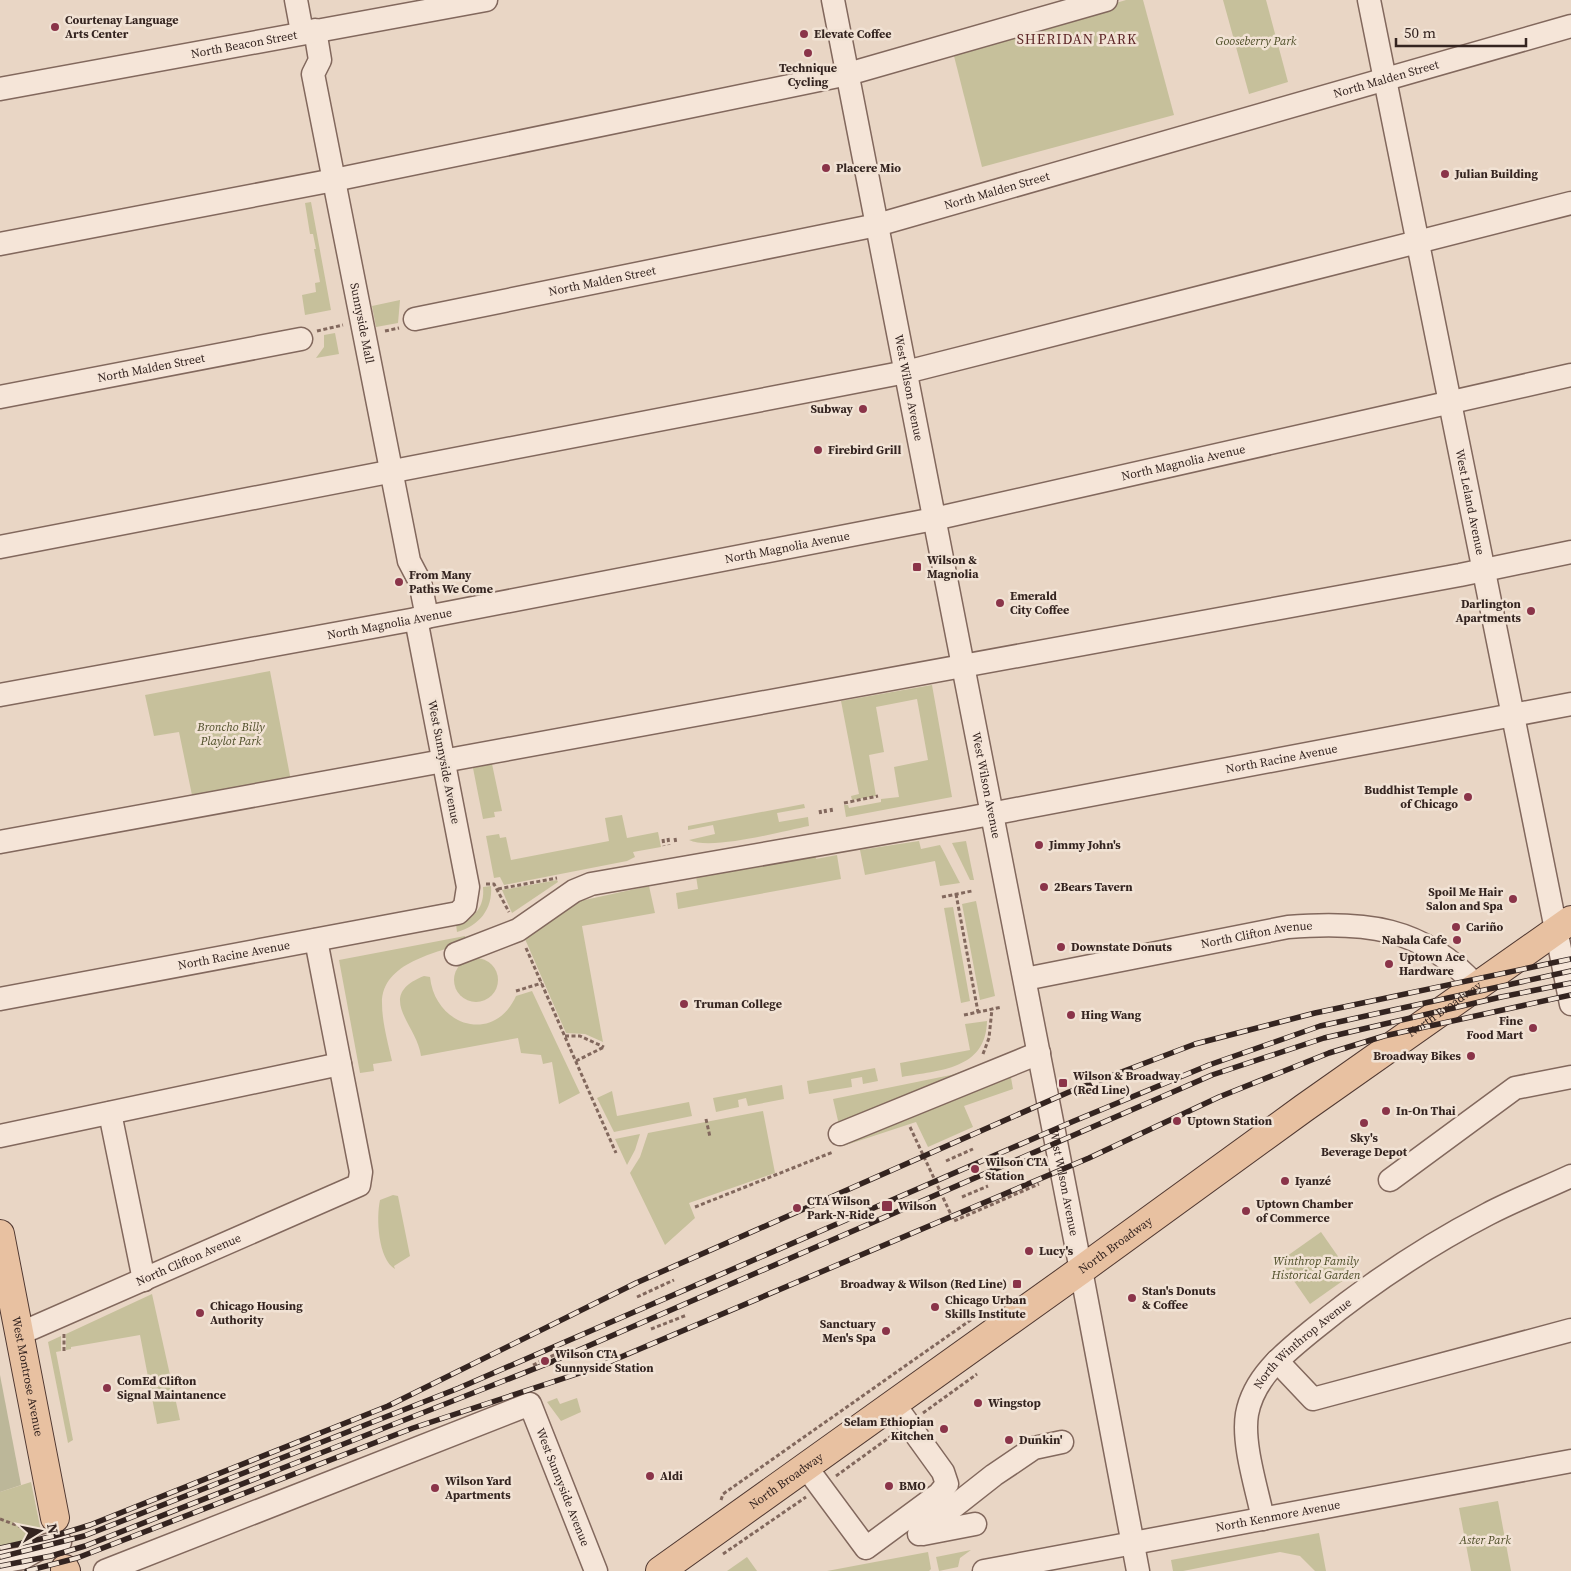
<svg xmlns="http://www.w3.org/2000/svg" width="1571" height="1571" viewBox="0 0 1571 1571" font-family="'Source Serif 4',serif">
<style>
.green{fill:#c6c09b}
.cemetery{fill:#bcb799}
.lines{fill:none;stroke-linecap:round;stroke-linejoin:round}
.minor-casing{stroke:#82685d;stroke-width:25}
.major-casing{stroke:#503831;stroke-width:30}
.path{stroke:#82685d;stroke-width:3;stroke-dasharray:4 2.5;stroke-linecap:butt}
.minor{stroke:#f5e5d8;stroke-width:22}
.major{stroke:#e8c1a1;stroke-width:28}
.rail-casing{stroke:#342420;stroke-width:5.5}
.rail{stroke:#f1e2d4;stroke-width:4;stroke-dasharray:11;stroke-linecap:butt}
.poi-dot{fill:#8a3449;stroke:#f1e2d4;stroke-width:2}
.labels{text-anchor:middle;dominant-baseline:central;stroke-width:5;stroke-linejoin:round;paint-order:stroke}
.poi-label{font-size:12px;font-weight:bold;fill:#342420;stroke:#f1e2d4;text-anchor:start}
.park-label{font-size:12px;font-style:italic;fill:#4e4e28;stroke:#f1e2d4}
.street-label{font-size:12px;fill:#342420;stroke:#f1e2d4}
.neighbourhood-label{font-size:14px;letter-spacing:1px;fill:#5c2425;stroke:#f1e2d4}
</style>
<rect width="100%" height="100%" fill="#e9d6c5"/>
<!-- green -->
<g class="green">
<polygon points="1126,0 1143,0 1174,115 982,167 953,52"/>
<polygon points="1223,0 1266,0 1288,82 1249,94"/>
<polygon points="311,202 331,310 305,315 302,295 316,292 315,283 320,282 314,249 316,249 313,234 310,234 305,203"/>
<polygon points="400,300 398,323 376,327 372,306"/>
<polygon points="335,333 339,354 316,358 324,347 324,335"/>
<polygon points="270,671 291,781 193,800 179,732 154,736 145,695"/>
<polygon points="932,685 952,797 846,817 844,805 848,805 849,808 881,802 881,799 899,797 894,767 928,760 917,699 876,707 884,752 869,755 876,796 852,800 851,796 859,794 841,701"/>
<polygon points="492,764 502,811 494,812 495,817 483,819 473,768"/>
<path d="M804,804l1,4 -28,5 2,9 29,-5 1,9c-26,5 -98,25 -120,14l26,-6 -2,-9 -25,5v-4z"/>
<polygon points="622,815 627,838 658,832 661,847 633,852 635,857 627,861 504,885 500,877 494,878 486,836 499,834 500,838 506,837 511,860 609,841 605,818"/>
<polygon points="919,841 921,849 940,845 960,883 940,886 935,861 865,875 860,850"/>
<polygon points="966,841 974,880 970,880 952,843"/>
<polygon points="815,855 816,859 837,855 841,879 678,909 676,893 698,889 696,876"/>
<polygon points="557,880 558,882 512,913 502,890"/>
<path d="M491,886c2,23 -12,40 -34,46l-1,-8c18,-5 29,-17 27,-37z"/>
<polygon points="649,886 655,913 582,926 603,1042 585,1034 566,1033 525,939 580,901"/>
<polygon points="976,901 995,996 980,1000 962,904"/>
<polygon points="953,907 970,1001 961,1003 944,908"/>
<path d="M465,936l2,6c-30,11 -85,20 -85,61 0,19 6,40 10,58l-19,3 1,7 -14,2 -21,-113z"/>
<circle cx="476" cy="980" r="22"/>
<path d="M424,976l6,1c5,49 64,68 86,19l16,-5 48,102 -21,11 -7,-42 -9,2 -2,-9 -20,-2 -3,-15 -97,18c-4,-32 -47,-60 3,-80z"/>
<path d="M987,1021c-1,49 -48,49 -85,56l-2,-14 70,-13 -5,-26z"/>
<polygon points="875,1068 878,1081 863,1084 862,1077 851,1079 852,1087 809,1094 807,1081"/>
<polygon points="966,1070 966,1072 839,1125 833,1099 951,1075"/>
<polygon points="1010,1072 1013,1089 964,1106 973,1127 928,1147 916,1122 843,1146 842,1143"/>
<polygon points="782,1085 784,1099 748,1106 746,1098 738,1100 739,1107 716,1112 713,1098"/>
<polygon points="612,1091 617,1116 689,1102 692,1116 614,1132 597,1098"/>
<polygon points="763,1111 775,1173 689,1203 695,1218 665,1245 630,1173 640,1157 648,1133"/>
<polygon points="640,1134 635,1150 627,1165 615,1139"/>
<path d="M393,1195l5,1 12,60 -16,10 1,3c-17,-10 -19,-51 -15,-69z"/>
<polygon points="1321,1232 1351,1275 1310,1304 1280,1261"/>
<polygon points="152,1294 180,1420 157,1424 140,1335 71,1347 71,1349 66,1350 66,1334"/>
<polygon points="61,1336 61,1351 56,1352 73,1440 68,1443 48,1342"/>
<polygon points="557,1398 560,1404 577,1398 581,1412 561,1421 547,1402"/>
<polygon points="31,1482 44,1546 0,1562 0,1492"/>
<polygon points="1498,1501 1511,1571 1471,1571 1459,1508"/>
<polygon points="1319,1533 1326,1571 1315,1571 1300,1556 1280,1552 1183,1571 1173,1571 1171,1560"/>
<polygon points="971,1550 960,1558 958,1567 939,1571 936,1557"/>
<polygon points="928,1552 931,1569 929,1571 827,1571"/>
<polygon points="747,1557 757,1571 727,1571"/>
</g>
<!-- cemetery -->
<polygon class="cemetery" points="0,1375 21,1485 0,1492"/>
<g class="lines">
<defs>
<g id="minor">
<polyline points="296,0 302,32"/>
<path id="s1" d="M833,0l248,1270 57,301"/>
<path id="s2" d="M1369,0l202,1004"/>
<path id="s3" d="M315,30l5,30 -7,14 96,487 11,21 7,35"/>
<path id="s4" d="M0,89l486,-89"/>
<polyline points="0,244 334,180 848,74 1106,0"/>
<path id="s5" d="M415,319l462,-94 694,-199"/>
<path id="s6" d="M0,397l301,-58"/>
<polyline points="0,547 906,372 1571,203"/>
<path id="s7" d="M0,695l416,-76 518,-100 637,-144"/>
<polyline points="0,842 1460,575 1571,552"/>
<path id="s8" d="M456,954l62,-24 56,-39 17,-7 373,-65 607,-115"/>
<path id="s9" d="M1025,979l263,-52c75,-6 135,-1 188,59"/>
<path id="s10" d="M0,999l458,-86 7,-7 3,-19 -52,-268"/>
<polyline points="110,1113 144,1280"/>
<polyline points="840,1134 1039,1053"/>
<polyline points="0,1136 340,1064"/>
<polyline points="1390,1180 1515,1088 1571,1077"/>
<path id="s11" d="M19,1334l340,-149 2,-13 -45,-232"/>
<polyline points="1277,1361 1313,1399 1571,1330"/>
<polyline points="806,1467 866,1548 939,1494 947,1484 943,1472 894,1404"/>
<path id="s12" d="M1263,1519c-6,-30 -21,-75 -16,-105 7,-38 39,-62 67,-85 54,-44 112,-83 174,-115 27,-14 55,-25 83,-38"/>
<polyline points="919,1534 994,1475 1034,1448 1062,1442"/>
<polyline points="923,1534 975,1524"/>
<polyline points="0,1562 23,1558 44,1546 60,1542"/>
<path id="s13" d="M105,1571l425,-167 66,167"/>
<path id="s14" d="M984,1571l587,-110"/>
</g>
<g id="major">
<path id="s15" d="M0,1234l55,284"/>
<polyline points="65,1569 66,1571"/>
<path id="s16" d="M660,1571l421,-301 223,-162 267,-188"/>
</g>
</defs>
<!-- minor casing -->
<use href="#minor" class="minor-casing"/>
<!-- major casing -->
<use href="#major" class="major-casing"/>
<!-- path -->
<g class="path">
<polyline points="317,331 343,325"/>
<polyline points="385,331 399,328"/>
<polyline points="844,803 878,796"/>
<polyline points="831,808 832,814"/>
<polyline points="825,809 826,815"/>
<polyline points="820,810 821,816"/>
<polyline points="668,838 669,845"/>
<polyline points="675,838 676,844"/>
<polyline points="663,839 664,846"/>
<polyline points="486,884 494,884 509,912"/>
<polyline points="498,889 557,878"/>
<polyline points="956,894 978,1012"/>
<polyline points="942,897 972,891"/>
<polyline points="526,948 616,1153"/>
<polyline points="516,991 542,983"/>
<polyline points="964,1015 1002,1007"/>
<polyline points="565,1036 580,1036 604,1047"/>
<polyline points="983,1054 989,1038 992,1009"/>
<polyline points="576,1061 604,1047"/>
<polyline points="706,1119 710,1137"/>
<polyline points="910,1127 954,1221 1039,1184"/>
<polyline points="946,1161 973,1149"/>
<polyline points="962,1197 988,1186"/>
<polyline points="695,1207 833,1152"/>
<polyline points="637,1297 674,1280"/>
<polyline points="651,1329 687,1315"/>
<polyline points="64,1351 64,1334"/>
<polyline points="533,1365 556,1354"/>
<polyline points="923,1413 977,1374"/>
<polyline points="836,1476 894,1434"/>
<polyline points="721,1500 723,1494 982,1312"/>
<polyline points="0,1519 32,1531"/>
<polyline points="723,1554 806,1497"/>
</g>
<!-- minor -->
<use href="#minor" class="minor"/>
<!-- major -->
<use href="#major" class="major"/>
<defs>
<g id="rail">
<polyline points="0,1548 54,1536 90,1525 388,1406 636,1283 1069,1092 1195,1044 1315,1013 1571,959"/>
<polyline points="0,1557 84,1536 459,1388 1074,1121 1209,1065 1320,1026 1571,971"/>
<polyline points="0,1566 51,1556 85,1546 549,1363 1212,1075 1324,1038 1501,997 1571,983"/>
<polyline points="27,1571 77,1558 413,1428 595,1368 1089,1158 1219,1097 1329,1053 1384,1036 1571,995"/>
</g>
</defs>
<!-- rail casing -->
<use href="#rail" class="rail-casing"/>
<!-- rail -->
<use href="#rail" class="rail"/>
</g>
<!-- markers -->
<g class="poi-dot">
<circle cx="55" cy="27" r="5"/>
<circle cx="804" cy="34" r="5"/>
<circle cx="808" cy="53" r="5"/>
<circle cx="826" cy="168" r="5"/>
<circle cx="1445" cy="174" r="5"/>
<circle cx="863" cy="409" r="5"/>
<circle cx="818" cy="450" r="5"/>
<rect x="912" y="562" width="10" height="10" rx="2.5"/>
<circle cx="399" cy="582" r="5"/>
<circle cx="1000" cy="603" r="5"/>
<circle cx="1531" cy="611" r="5"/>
<circle cx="1468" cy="797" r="5"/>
<circle cx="1039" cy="845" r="5"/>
<circle cx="1044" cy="887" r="5"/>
<circle cx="1513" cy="899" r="5"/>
<circle cx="1456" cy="927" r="5"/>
<circle cx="1457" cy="940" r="5"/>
<circle cx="1061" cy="947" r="5"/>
<circle cx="1389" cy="964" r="5"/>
<circle cx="684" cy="1004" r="5"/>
<circle cx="1071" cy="1015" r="5"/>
<circle cx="1533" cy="1028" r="5"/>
<circle cx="1471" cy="1056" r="5"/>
<rect x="1058" y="1078" width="10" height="10" rx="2.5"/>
<circle cx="1386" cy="1111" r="5"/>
<circle cx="1177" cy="1121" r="5"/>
<circle cx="1364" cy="1123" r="5"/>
<circle cx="975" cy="1169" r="5"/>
<circle cx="1285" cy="1181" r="5"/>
<rect x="881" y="1200" width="12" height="12" rx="2.5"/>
<circle cx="797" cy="1208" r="5"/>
<circle cx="1246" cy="1211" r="5"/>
<circle cx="1029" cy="1251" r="5"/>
<rect x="1012" y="1279" width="10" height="10" rx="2.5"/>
<circle cx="1132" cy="1298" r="5"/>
<circle cx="935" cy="1307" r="5"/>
<circle cx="200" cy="1313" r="5"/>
<circle cx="886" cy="1331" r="5"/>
<circle cx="545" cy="1361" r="5"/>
<circle cx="107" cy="1388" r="5"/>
<circle cx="978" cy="1403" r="5"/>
<circle cx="944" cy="1429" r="5"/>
<circle cx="1009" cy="1440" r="5"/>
<circle cx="650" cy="1476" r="5"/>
<circle cx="889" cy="1486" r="5"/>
<circle cx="435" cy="1488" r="5"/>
</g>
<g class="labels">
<!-- poi labels -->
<g class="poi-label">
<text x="65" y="20">Courtenay Language<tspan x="65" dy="14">Arts Center</tspan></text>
<text x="814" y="34">Elevate Coffee</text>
<text x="808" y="68" text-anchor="middle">Technique<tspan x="808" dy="14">Cycling</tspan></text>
<text x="836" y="168">Placere Mio</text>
<text x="1455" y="174">Julian Building</text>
<text x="853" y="409" text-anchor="end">Subway</text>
<text x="828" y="450">Firebird Grill</text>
<text x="927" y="560">Wilson &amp;<tspan x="927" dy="14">Magnolia</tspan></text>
<text x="409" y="575">From Many<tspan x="409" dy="14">Paths We Come</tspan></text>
<text x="1010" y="596">Emerald<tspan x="1010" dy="14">City Coffee</tspan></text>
<text x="1521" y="604" text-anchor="end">Darlington<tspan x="1521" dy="14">Apartments</tspan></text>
<text x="1458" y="790" text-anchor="end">Buddhist Temple<tspan x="1458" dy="14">of Chicago</tspan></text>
<text x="1049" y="845">Jimmy John's</text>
<text x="1054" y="887">2Bears Tavern</text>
<text x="1503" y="892" text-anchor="end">Spoil Me Hair<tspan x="1503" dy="14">Salon and Spa</tspan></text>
<text x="1466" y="927">Cariño</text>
<text x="1447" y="940" text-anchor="end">Nabala Cafe</text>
<text x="1071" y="947">Downstate Donuts</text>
<text x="1399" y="957">Uptown Ace<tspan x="1399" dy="14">Hardware</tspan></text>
<text x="694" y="1004">Truman College</text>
<text x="1081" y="1015">Hing Wang</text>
<text x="1523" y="1021" text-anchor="end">Fine<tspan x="1523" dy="14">Food Mart</tspan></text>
<text x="1461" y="1056" text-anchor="end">Broadway Bikes</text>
<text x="1073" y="1076">Wilson &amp; Broadway<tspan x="1073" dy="14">(Red Line)</tspan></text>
<text x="1396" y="1111">In-On Thai</text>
<text x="1187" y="1121">Uptown Station</text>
<text x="1364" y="1138" text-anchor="middle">Sky's<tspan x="1364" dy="14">Beverage Depot</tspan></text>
<text x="985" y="1162">Wilson CTA<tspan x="985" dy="14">Station</tspan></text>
<text x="1295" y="1181">Iyanzé</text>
<text x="807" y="1201">CTA Wilson<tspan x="807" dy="14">Park-N-Ride</tspan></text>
<text x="1256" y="1204">Uptown Chamber<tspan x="1256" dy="14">of Commerce</tspan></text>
<text x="898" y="1206">Wilson</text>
<text x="1039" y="1251">Lucy's</text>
<text x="1007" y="1284" text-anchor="end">Broadway &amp; Wilson (Red Line)</text>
<text x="1142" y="1291">Stan's Donuts<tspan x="1142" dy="14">&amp; Coffee</tspan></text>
<text x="945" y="1300">Chicago Urban<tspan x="945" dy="14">Skills Institute</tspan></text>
<text x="210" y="1306">Chicago Housing<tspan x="210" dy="14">Authority</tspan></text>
<text x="876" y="1324" text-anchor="end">Sanctuary<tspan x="876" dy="14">Men's Spa</tspan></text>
<text x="555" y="1354">Wilson CTA<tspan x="555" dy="14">Sunnyside Station</tspan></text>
<text x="117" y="1381">ComEd Clifton<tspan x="117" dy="14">Signal Maintanence</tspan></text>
<text x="988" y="1403">Wingstop</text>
<text x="934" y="1422" text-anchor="end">Selam Ethiopian<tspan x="934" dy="14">Kitchen</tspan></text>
<text x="1019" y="1440">Dunkin'</text>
<text x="660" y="1476">Aldi</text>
<text x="445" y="1481">Wilson Yard<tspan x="445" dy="14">Apartments</tspan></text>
<text x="899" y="1486">BMO</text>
</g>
<!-- park labels -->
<g class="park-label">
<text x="1256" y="41">Gooseberry Park</text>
<text x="231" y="727">Broncho Billy<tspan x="231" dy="14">Playlot Park</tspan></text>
<text x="1316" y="1261">Winthrop Family<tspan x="1316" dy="14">Historical Garden</tspan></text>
<text x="1485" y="1540">Aster Park</text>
</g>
<!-- street labels -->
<g class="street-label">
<text stroke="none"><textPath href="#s4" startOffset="248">North Beacon Street</textPath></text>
<text stroke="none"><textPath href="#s5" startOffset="1001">North Malden Street</textPath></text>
<text stroke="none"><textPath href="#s5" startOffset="596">North Malden Street</textPath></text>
<text stroke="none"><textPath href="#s5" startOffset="191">North Malden Street</textPath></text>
<text stroke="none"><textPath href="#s3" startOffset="300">Sunnyside Mall</textPath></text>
<text stroke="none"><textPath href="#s6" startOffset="154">North Malden Street</textPath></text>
<text stroke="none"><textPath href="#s1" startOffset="395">West Wilson Avenue</textPath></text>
<text stroke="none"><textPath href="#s7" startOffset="1206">North Magnolia Avenue</textPath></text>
<text stroke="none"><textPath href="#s2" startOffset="512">West Leland Avenue</textPath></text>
<text stroke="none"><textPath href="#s7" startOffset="801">North Magnolia Avenue</textPath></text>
<text stroke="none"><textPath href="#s7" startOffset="396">North Magnolia Avenue</textPath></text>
<text stroke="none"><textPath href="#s8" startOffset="855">North Racine Avenue</textPath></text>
<text transform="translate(444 762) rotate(79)">West Sunnyside Avenue</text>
<text stroke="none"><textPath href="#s1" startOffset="800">West Wilson Avenue</textPath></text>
<text stroke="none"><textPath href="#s9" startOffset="236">North Clifton Avenue</textPath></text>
<text stroke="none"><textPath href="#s10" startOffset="238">North Racine Avenue</textPath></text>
<text stroke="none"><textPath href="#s16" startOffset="965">North Broadway</textPath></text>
<text stroke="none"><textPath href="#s1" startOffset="1205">West Wilson Avenue</textPath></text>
<text stroke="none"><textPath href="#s16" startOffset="560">North Broadway</textPath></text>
<text stroke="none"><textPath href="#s11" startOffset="185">North Clifton Avenue</textPath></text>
<text stroke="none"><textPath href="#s12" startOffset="199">North Winthrop Avenue</textPath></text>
<text stroke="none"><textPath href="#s15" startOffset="145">West Montrose Avenue</textPath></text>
<text stroke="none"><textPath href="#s16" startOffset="155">North Broadway</textPath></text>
<text stroke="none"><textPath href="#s13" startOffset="546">West Sunnyside Avenue</textPath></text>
<text stroke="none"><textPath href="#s14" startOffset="299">North Kenmore Avenue</textPath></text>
</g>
<!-- neighbourhood labels -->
<g class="neighbourhood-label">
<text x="1077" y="39">SHERIDAN PARK</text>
</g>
</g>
<!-- north arrow -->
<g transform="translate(40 1531) rotate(80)" stroke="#f1e2d4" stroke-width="4" paint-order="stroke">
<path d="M0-4L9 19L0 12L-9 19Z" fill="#342420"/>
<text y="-8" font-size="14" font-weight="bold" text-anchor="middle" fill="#342420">N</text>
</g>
<!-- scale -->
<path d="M1396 38v8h130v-8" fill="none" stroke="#342420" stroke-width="2.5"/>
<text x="1404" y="38" font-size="15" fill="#342420" stroke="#f1e2d4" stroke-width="4" paint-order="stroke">50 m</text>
</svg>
